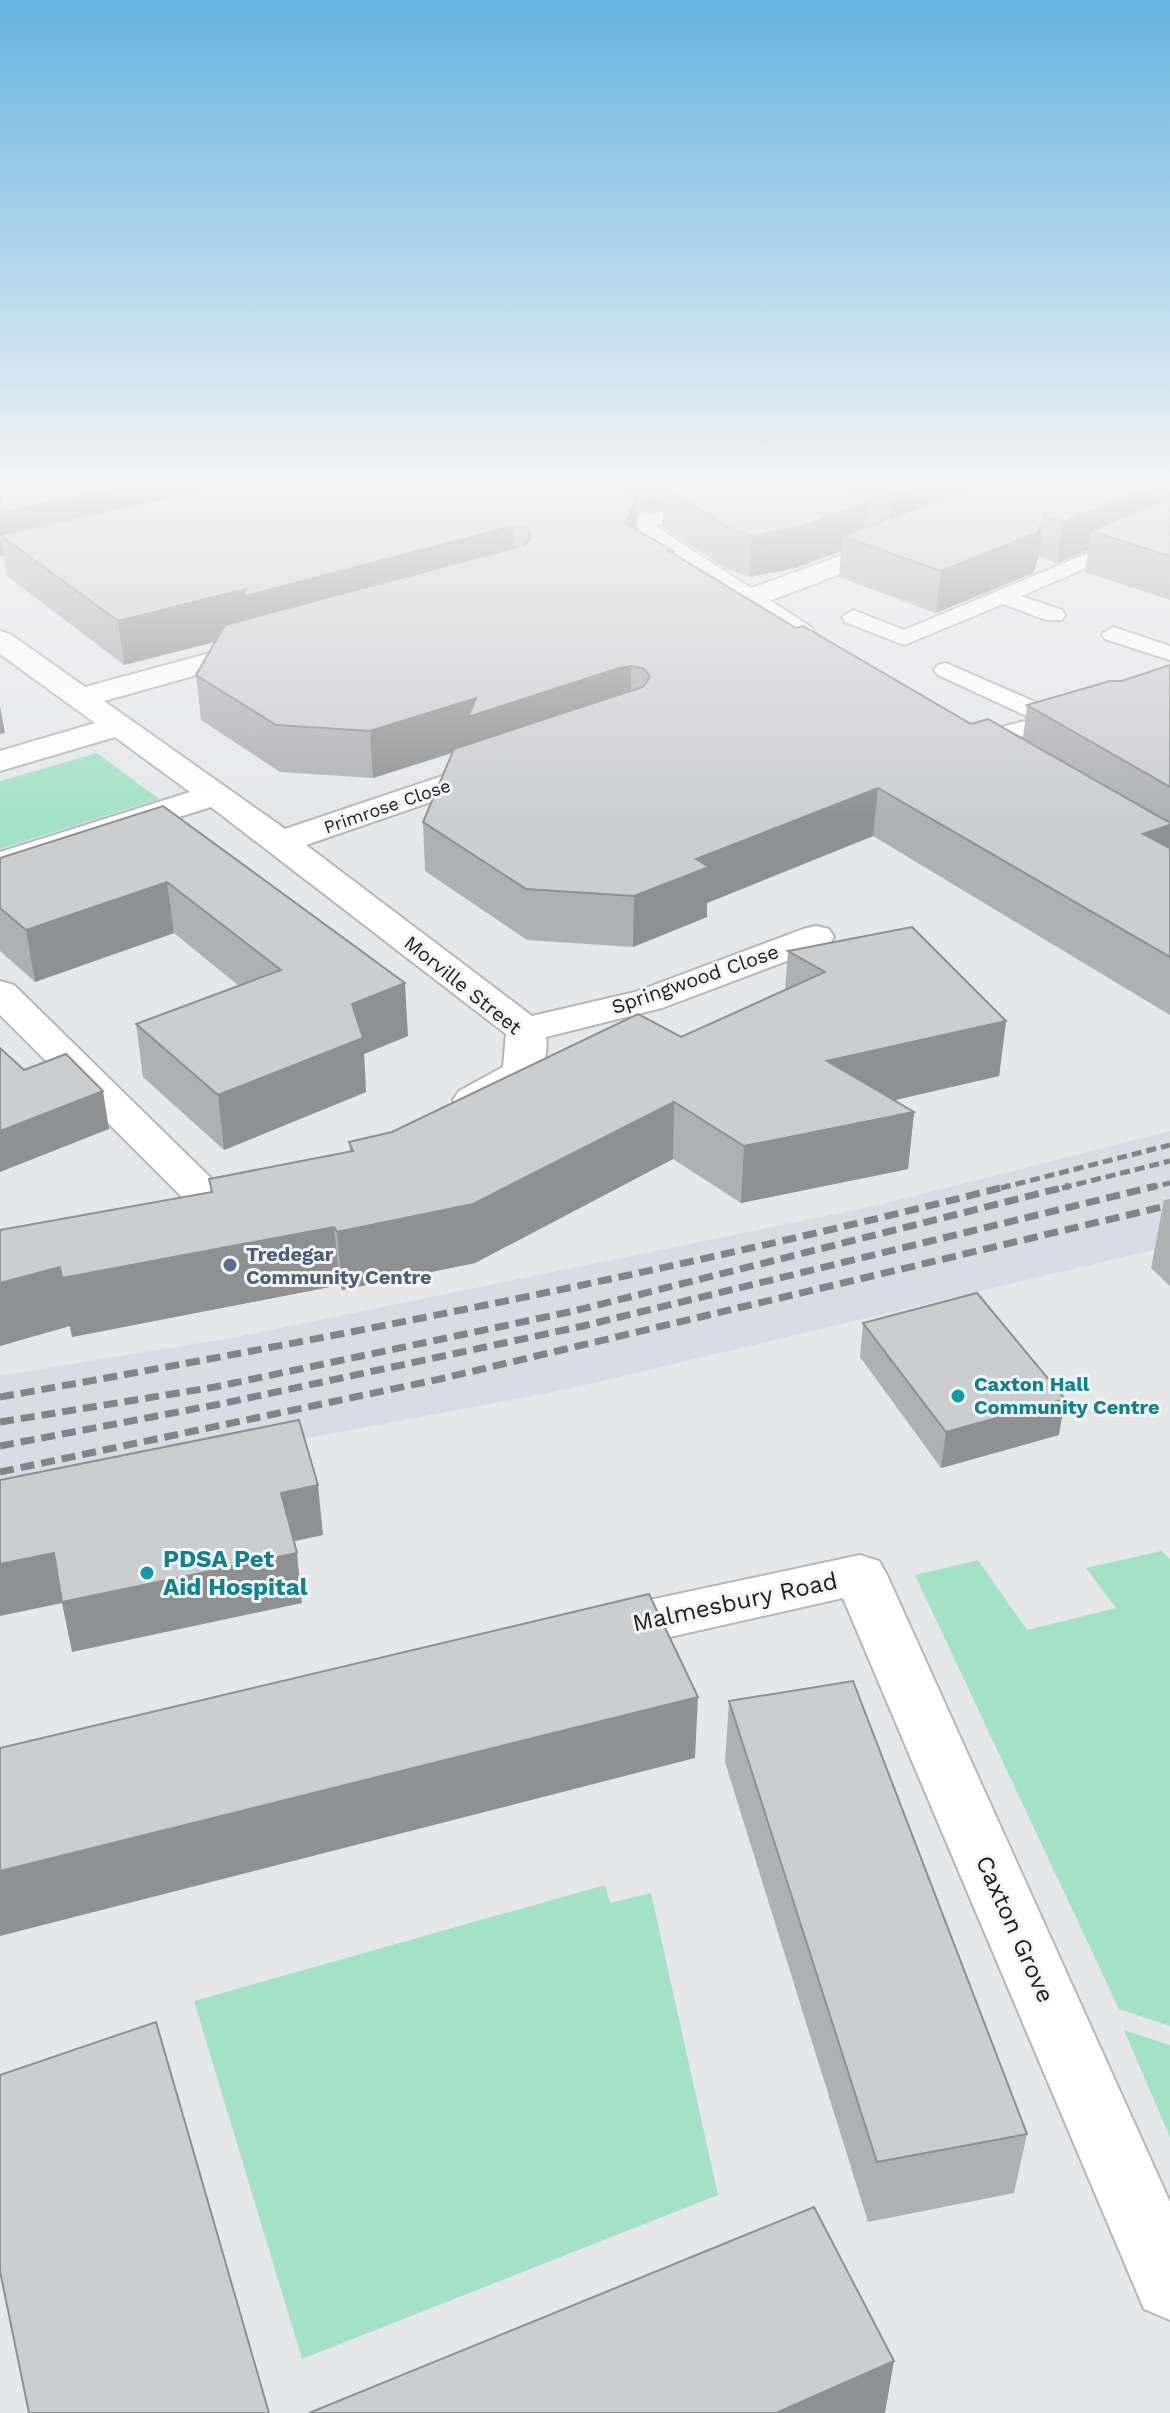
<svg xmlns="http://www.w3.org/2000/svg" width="1170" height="2413" viewBox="0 0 1170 2413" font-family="'Work Sans',sans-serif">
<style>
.built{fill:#d8dce5}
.green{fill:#a3e2c5}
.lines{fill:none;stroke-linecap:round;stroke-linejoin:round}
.service-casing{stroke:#b6b7b9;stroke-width:4}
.minor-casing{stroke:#b6b7b9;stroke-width:4}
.secondary-casing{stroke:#b6b7b9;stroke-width:4}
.service{fill:#fff;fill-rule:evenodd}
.minor{fill:#fff;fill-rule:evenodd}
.secondary{fill:#fff;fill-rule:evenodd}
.rail-far1{stroke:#838485;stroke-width:5;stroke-dasharray:10 5;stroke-linecap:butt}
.rail{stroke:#838485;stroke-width:7;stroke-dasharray:14 7;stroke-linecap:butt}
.wall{fill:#afb0b2}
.shaded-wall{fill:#8f9091}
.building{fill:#cccdcf;stroke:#8f9091;stroke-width:2}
.service-dot{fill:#5c6f8a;stroke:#f3f4f6;stroke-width:3}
.culture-dot{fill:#0f9aa8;stroke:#f3f4f6;stroke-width:3}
.labels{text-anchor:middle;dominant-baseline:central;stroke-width:6;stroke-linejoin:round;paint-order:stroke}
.far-street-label{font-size:18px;fill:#202021;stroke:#f3f4f6}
.street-label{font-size:20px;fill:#202021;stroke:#f3f4f6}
.service-label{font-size:20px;font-weight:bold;fill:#4e5e75;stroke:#f3f4f6;text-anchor:start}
.culture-label{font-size:20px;font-weight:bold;fill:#0d838f;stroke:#f3f4f6;text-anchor:start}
.near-culture-label{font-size:24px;font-weight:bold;fill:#0d838f;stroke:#f3f4f6;text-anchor:start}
.near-street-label{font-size:24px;fill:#202021;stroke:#f3f4f6}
</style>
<rect width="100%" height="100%" fill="#e6e7e9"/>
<!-- built -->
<polygon class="built" points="1170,1131 1170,1246 568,1389 0,1496 0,1376 237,1337 879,1205"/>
<!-- green -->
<g class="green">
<polygon points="97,753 159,799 0,849 0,781"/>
<polygon points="1161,1551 1170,1559 1170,2026 1119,2009 915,1575 978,1560 1027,1630 1116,1608 1086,1568"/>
<polygon points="605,1885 610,1903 651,1893 718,2195 302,2359 194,2001"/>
<polygon points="1124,2030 1170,2045 1170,2137"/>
</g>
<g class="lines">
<defs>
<g id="service">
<polygon points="721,483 743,483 766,499 756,505 635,529 625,523 635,517 738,497"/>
<polygon points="1170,519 1170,532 1021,596 1062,610 1065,615 1062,620 1046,620 1003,604 904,645 845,622 842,617 853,610 904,630"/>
<polygon points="1113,627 1170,646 1170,660 1105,639 1102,634"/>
<polygon points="946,663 1065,715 1068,720 1065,725 972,749 963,747 960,742 963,737 1033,719 938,675 934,670 938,665"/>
</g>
<g id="minor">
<polygon points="895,536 904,538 908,544 904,550 758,605 748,607 738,605 734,599 738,593"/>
<path d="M0,631l10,3 75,53 173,-47 10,3 5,6 -5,6 -164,46 181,128 199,-67 11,-3 11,3 5,7 -5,7 -200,69 226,171 103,-24 168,-63 13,-3 13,3 5,8 -5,8 -167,63 -116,29c7,44 -45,82 -87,72l-6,-9 6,-9 44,-24 3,-33 -295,-227 -211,66v-21l190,-60 -75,-55 -115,34v-20l95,-28 -95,-69z"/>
<polygon points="0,981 14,985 221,1188 228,1197 221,1206 206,1210 191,1206 0,1015"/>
<polygon points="860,1555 879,1561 887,1575 1170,2202 1170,2320 1144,2309 843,1598 603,1652 584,1646 575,1631 584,1616 603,1610"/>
</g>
<polygon id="secondary" points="560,483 589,483 811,627 815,633 811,639 801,642 791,639"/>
</defs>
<!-- service casing -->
<use href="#service" class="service-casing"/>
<!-- minor casing -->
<use href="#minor" class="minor-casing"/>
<!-- secondary casing -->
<use href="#secondary" class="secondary-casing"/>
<!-- service -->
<use href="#service" class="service"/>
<!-- minor -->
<use href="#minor" class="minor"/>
<!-- secondary -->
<use href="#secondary" class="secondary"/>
<!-- rail-far1 -->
<g class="rail-far1">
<polyline points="1001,1188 1170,1145"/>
<polyline points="1062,1188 1170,1161"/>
<polyline points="1148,1188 1170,1183"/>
</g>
<!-- rail -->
<g class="rail">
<path d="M0,1397c338,-60 676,-126 1008,-211"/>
<polyline points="0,1422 215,1387 574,1311 1069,1186"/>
<polyline points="0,1446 225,1403 583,1326 1156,1186"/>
<polyline points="0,1472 440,1379 1170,1205"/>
</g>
</g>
<!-- wall -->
<g class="wall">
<polygon points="0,483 1170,483 1170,600 1085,572 1088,550 1057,563 1039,556 1033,573 936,613 839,577 841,551 796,568 750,577 729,570 662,527 663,509 641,513 637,510 637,530 673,551 673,554 796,628 971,724 1023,738 1027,705 1122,681 1170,665 1170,1015 873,836 707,903 707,917 633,947 527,940 425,871 423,822 453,753 373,778 280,772 201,720 196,675 215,641 124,665 7,576 4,555 0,556"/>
<polygon points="163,806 408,1036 364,1054 366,1092 224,1150 143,1077 136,1024 239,986 174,933 35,982 0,951 0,858"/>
<polygon points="788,951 1006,1021 999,1076 894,1100 914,1112 908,1169 741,1203 673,1159 475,1263 342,1290 340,1285 72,1337 70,1326 211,1192 209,1179 350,1152 349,1142 392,1132 681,1037 785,990"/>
<polygon points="1170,1199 1170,1286 1151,1268 1164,1200"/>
<polygon points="863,1323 1059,1435 941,1468 860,1357"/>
<polygon points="729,1701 1027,2134 1014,2193 868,2222 725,1762"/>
</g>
<!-- shaded-wall -->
<g class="shaded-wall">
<polygon points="140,483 321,483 0,535 4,555 0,556 0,513"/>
<polygon points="641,483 732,483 663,487 663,509 641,513"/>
<polygon points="923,483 1025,483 888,534 892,494"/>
<polygon points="1163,483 1170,483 1170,516 1090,531 1088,550 1057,563 1063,522"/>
<polygon points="637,499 637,540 625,523"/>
<polygon points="869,502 866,542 842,536 841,551 796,568 750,577 752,536"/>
<polygon points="1044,516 1039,556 1033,573 936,613 941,571"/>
<polygon points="513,526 514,567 124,665 118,621"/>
<polygon points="631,666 631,711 469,747 373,778 370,731 476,698"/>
<polygon points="0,706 5,733 0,734"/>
<polygon points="878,788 873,836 707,903 707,917 633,947 634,896 696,859"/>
<polygon points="1170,825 1170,853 1143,834"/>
<polygon points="167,882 174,933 35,982 26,930"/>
<polygon points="405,983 408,1036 364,1054 366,1092 224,1150 218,1095 352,1004"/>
<polygon points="1006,1021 999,1076 822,1117 827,1061"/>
<polygon points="103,1091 109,1129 0,1172 0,1131"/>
<polygon points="674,1102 673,1159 475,1263 342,1290 337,1232"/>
<polygon points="914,1112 908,1169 741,1203 744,1146"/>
<polygon points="334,1227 340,1285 72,1337 70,1326 0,1346 0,1283 60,1267"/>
<polygon points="1065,1399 1059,1435 941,1468 946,1432"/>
<polygon points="318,1485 323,1535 286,1543 281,1493"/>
<polygon points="54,1553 297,1553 302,1603 72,1652 62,1603 0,1616 0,1564"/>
<polygon points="698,1697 695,1758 0,1936 0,1871"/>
<polygon points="894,2361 885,2413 776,2413"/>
</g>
<!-- building -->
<g class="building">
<polygon points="0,483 140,483 0,513"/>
<polygon points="233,483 381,483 383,484 401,484 402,483 610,483 613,484 637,499 625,523 673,551 669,551 796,628 803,626 971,724 988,719 1165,820 1170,822 1170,825 1143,834 1170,848 1170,957 878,788 696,859 709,867 634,896 526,889 423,822 454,749 643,687 650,677 644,669 631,666 619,668 468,717 476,698 370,731 276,725 196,675 225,625 525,545 531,538 527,529 513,526 242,597 246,589 118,621 0,535"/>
<polygon points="687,483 833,483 869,502 799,527 752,536 731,529 663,487"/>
<polygon points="872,483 923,483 892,494"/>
<polygon points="987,483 1163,483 1063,522 1044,516 1038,532 941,571 842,536"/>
<polygon points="1170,498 1170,556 1090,531"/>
<polygon points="1170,665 1170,787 1027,705 1110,681 1122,681"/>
<polygon points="163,806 405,983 352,1004 363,1038 218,1095 136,1024 281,970 167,882 26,930 0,908 0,858"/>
<polygon points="912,927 1006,1021 827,1061 914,1112 744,1146 674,1102 473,1204 337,1232 334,1227 62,1278 60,1267 0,1283 0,1230 212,1192 209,1179 353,1151 349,1142 392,1132 638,1014 681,1037 825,972 788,951"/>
<polygon points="0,1048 24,1070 66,1054 103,1091 0,1131"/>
<polygon points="977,1293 1065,1399 946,1432 863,1323"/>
<polygon points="299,1420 318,1485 281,1493 297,1553 62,1602 54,1553 0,1564 0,1480"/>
<polygon points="649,1594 698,1697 0,1871 0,1748"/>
<polygon points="853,1681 1027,2134 877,2162 729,1701"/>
<polygon points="156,2022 269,2413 29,2413 0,2271 0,2075"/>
<polygon points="814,2207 894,2361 776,2413 309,2413"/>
</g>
<!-- sky -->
<linearGradient id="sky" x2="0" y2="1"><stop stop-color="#65b3e0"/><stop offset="0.59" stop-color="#f4f4f5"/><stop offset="1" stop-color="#f4f4f5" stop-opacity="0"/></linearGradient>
<rect width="1170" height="820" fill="url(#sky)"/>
<!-- markers -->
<circle class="service-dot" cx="230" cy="1265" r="8"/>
<g class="culture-dot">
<circle cx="958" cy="1396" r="8"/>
<circle cx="147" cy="1573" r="8"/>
</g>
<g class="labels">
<!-- far-street labels -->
<g class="far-street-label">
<text transform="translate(387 806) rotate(-19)">Primrose Close</text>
</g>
<!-- street labels -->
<g class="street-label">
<text transform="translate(695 979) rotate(-19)">Springwood Close</text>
<text transform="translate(463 985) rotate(39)">Morville Street</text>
</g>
<!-- service labels -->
<g class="service-label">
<text x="246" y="1254">Tredegar<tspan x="246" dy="23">Community Centre</tspan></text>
</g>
<!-- culture labels -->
<g class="culture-label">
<text x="974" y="1384">Caxton Hall<tspan x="974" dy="23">Community Centre</tspan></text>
</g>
<!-- near-culture labels -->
<g class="near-culture-label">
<text x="163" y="1559">PDSA Pet<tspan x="163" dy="28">Aid Hospital</tspan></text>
</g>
<!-- near-street labels -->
<g class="near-street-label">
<text transform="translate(735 1602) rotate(-12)">Malmesbury Road</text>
<text transform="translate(1015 1929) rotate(66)">Caxton Grove</text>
</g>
</g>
</svg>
